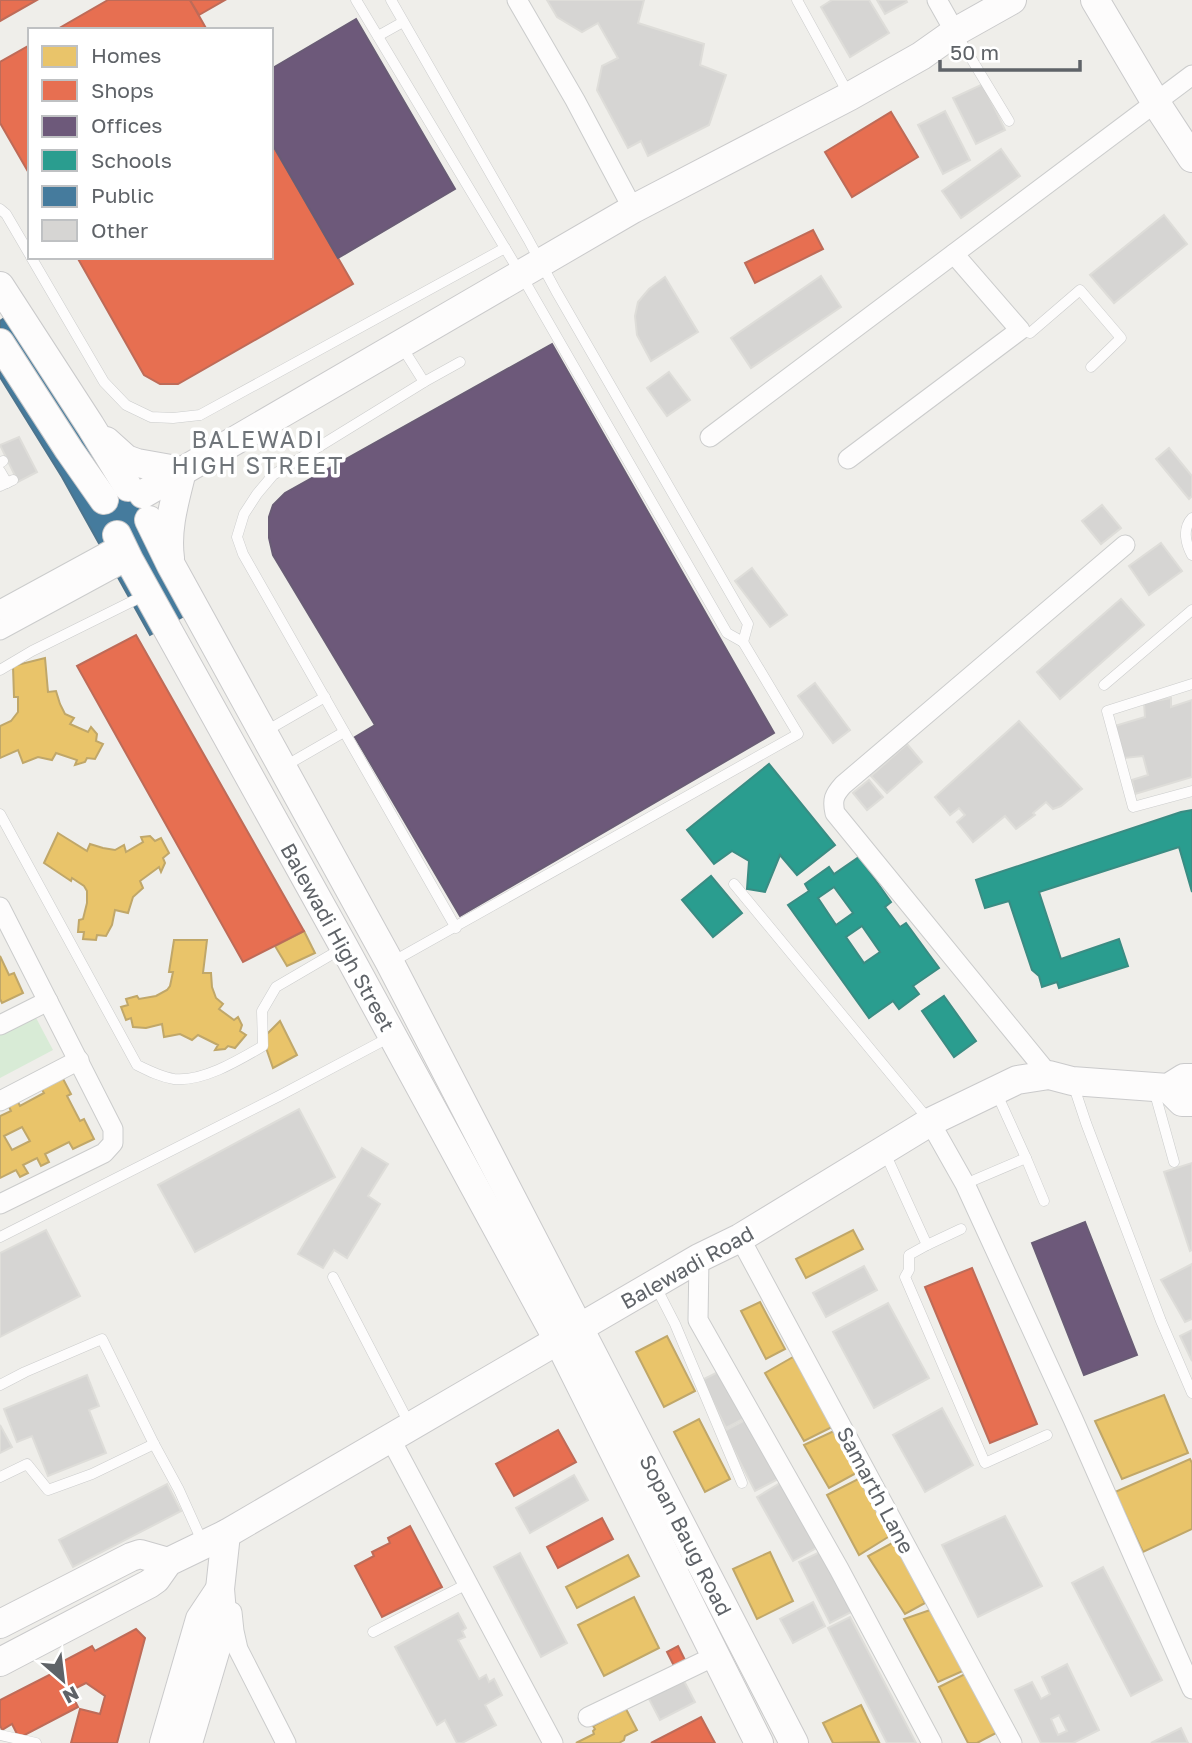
<svg xmlns="http://www.w3.org/2000/svg" width="1192" height="1743" viewBox="0 0 1192 1743" font-family="'Golos Text',sans-serif">
<style>
.green{fill:#d8ebd6}
.homes{fill:#e9c46a;stroke:#c0a769;stroke-width:2;fill-rule:evenodd}
.shops{fill:#e76f51;stroke:#be6b58;stroke-width:2}
.offices{fill:#6d597a;stroke:#695c75;stroke-width:2}
.schools{fill:#2a9d8f;stroke:#3a8c83;stroke-width:2;fill-rule:evenodd}
.public{fill:#457b9d;stroke:#4d748d;stroke-width:2}
.building{fill:#d6d5d3;stroke:#deddd9;stroke-width:2;fill-rule:evenodd}
.lines{fill:none;stroke-linecap:round;stroke-linejoin:round}
.lane-casing{stroke:#cbcccc;stroke-width:11}
.street-casing{stroke:#cbcccc;stroke-width:21}
.secondary-casing{stroke:#cacacb;stroke-width:30}
.lane{stroke:#fdfcfc;stroke-width:10}
.street{stroke:#fdfcfc;stroke-width:19}
.secondary{stroke:#fdfcfc;stroke-width:28}
.labels{text-anchor:middle;dominant-baseline:central;stroke-width:7;stroke-linejoin:round;paint-order:stroke}
.street-label{font-size:21px;fill:#5f6368;stroke:#fff}
.neighbourhood-label{font-size:23px;letter-spacing:2px;fill:#70757a;stroke:#fff}
</style>
<rect width="100%" height="100%" fill="#efeeea"/>
<!-- green -->
<polygon class="green" points="34,1014 53,1050 0,1078 0,1032"/>
<!-- homes -->
<g class="homes">
<polygon points="45,658 48,692 56,691 60,704 65,714 74,718 70,724 88,732 91,727 97,734 96,741 103,744 95,759 87,758 85,762 75,765 77,760 56,753 52,760 38,757 23,763 18,750 0,758 0,726 11,721 18,712 18,697 14,697 13,666"/>
<polygon points="58,833 87,851 90,844 103,848 115,850 124,845 126,852 143,842 141,837 150,836 155,841 161,838 169,853 163,858 165,863 161,872 159,867 140,881 143,888 133,897 128,913 115,910 112,925 106,936 97,935 96,940 83,939 84,932 78,932 79,920 83,919 87,903 87,891 84,886 72,878 71,881 44,863"/>
<polygon points="304,931 315,953 287,966 275,946"/>
<polygon points="174,940 207,940 203,973 211,973 212,987 216,998 223,1004 219,1009 234,1020 238,1017 242,1025 240,1031 246,1035 235,1048 228,1046 225,1049 215,1050 218,1045 198,1035 192,1040 180,1034 164,1037 162,1024 146,1028 133,1027 131,1018 126,1020 121,1007 128,1005 126,999 137,996 139,999 156,996 167,990 170,986 173,972 169,972"/>
<polygon points="0,956 9,975 14,973 23,993 2,1003 0,999"/>
<polygon points="280,1021 297,1055 273,1068 265,1045 266,1035"/>
<path d="M61,1075l10,19 -4,2 13,25 4,-2 10,20 -21,10 -4,-7 -24,12 4,8 -8,4 -4,-8 -14,7 5,8 -8,4 -4,-7 -16,8v-62l11,-5 -4,-9 9,-4 4,8 24,-13 -4,-7zM22,1127l8,14 -18,9 -8,-14z"/>
<polygon points="853,1230 863,1249 806,1278 796,1259"/>
<polygon points="760,1302 785,1349 766,1359 741,1311"/>
<polygon points="667,1336 695,1391 664,1407 636,1352"/>
<polygon points="793,1357 834,1426 804,1441 765,1373"/>
<polygon points="1164,1395 1188,1453 1122,1479 1095,1421"/>
<polygon points="699,1419 730,1479 705,1492 674,1432"/>
<polygon points="836,1430 858,1472 829,1488 804,1445"/>
<polygon points="1190,1459 1192,1463 1192,1529 1143,1552 1115,1492"/>
<polygon points="864,1476 893,1534 859,1555 827,1495"/>
<polygon points="896,1541 925,1603 905,1614 868,1556"/>
<polygon points="770,1552 793,1601 757,1619 733,1569"/>
<polygon points="628,1555 639,1576 577,1608 566,1587"/>
<polygon points="634,1597 659,1648 604,1676 578,1625"/>
<polygon points="933,1609 965,1670 938,1682 904,1619"/>
<polygon points="965,1674 996,1733 977,1743 968,1743 939,1687"/>
<polygon points="861,1705 879,1742 833,1743 823,1723"/>
<polygon points="626,1709 637,1730 625,1736 624,1740 619,1743 576,1743 594,1734 593,1731 595,1729 593,1726"/>
</g>
<!-- shops -->
<g class="shops">
<polygon points="0,0 37,0 0,21"/>
<polygon points="108,0 190,0 207,30 56,30"/>
<polygon points="190,0 225,0 199,15"/>
<polygon points="30,45 30,175 0,123 0,62"/>
<polygon points="891,112 918,157 852,197 825,152"/>
<polygon points="271,142 353,284 178,384 160,384 144,375 77,257 271,257"/>
<polygon points="813,230 823,249 755,283 745,263"/>
<polygon points="136,635 304,931 243,962 77,666"/>
<polygon points="972,1268 1037,1424 990,1443 925,1287"/>
<polygon points="558,1430 576,1462 514,1496 496,1464"/>
<polygon points="602,1518 613,1539 558,1568 547,1547"/>
<polygon points="410,1526 442,1587 382,1617 355,1566 374,1556 372,1552 390,1543 388,1538"/>
<polygon points="136,1629 145,1638 117,1743 71,1743 80,1709 100,1714 105,1696 86,1683 70,1691 78,1707 19,1738 12,1724 2,1730 0,1725 0,1700 63,1668 60,1663 92,1646 95,1651"/>
<polygon points="678,1646 685,1660 674,1666 667,1652"/>
<polygon points="701,1717 715,1743 651,1743"/>
</g>
<!-- offices -->
<g class="offices">
<polygon points="356,19 455,189 338,258 271,142 271,69"/>
<polygon points="552,344 774,733 460,916 355,737 375,725 273,555 269,538 269,517 273,505 285,493"/>
<polygon points="1085,1222 1137,1355 1084,1375 1032,1243"/>
</g>
<!-- schools -->
<g class="schools">
<polygon points="769,764 835,845 797,875 780,855 765,892 747,889 749,861 732,851 714,864 687,830"/>
<polygon points="1192,810 1192,892 1179,847 1039,892 1061,959 1119,939 1128,966 1059,988 1057,982 1042,987 1039,976 1032,970 1009,901 985,908 976,880 1181,812"/>
<path d="M859,857l32,45 -6,5 15,20 6,-4 33,45 -26,18 6,8 -20,15 -6,-8 -24,17 -81,-113 21,-14 -4,-7 24,-17 5,7zM834,887l19,26 -17,12 -18,-27zM862,926l18,26 -16,11 -18,-26z"/>
<polygon points="711,876 742,913 713,937 682,900"/>
<polygon points="944,996 976,1041 954,1057 922,1011"/>
</g>
<!-- public -->
<polygon class="public" points="22,306 111,448 200,607 150,635 62,477 0,377 0,321"/>
<!-- building -->
<g class="building">
<polygon points="547,0 644,0 638,23 704,44 700,65 726,75 709,125 648,156 641,141 628,148 597,90 602,66 618,58 598,23 582,32 557,17"/>
<polygon points="832,0 869,0 889,33 850,57 821,7"/>
<polygon points="877,0 906,0 907,2 885,14"/>
<polygon points="983,84 1005,130 976,144 953,98"/>
<polygon points="945,111 970,160 943,174 918,125"/>
<polygon points="1001,149 1020,176 961,218 942,191"/>
<polygon points="1164,215 1187,244 1114,303 1090,275"/>
<polygon points="821,276 841,307 751,368 731,338"/>
<polygon points="665,277 698,332 651,361 637,335 635,316 638,302 649,289"/>
<polygon points="669,372 690,400 667,416 647,388"/>
<polygon points="19,437 37,472 18,482 0,445"/>
<polygon points="1169,448 1192,476 1192,496 1189,499 1156,459"/>
<polygon points="1102,505 1121,528 1101,544 1082,521"/>
<polygon points="1161,543 1182,571 1149,595 1129,566"/>
<polygon points="752,568 787,615 770,627 735,581"/>
<polygon points="1121,599 1144,625 1060,699 1037,672"/>
<polygon points="815,683 850,730 833,743 798,696"/>
<polygon points="1171,698 1171,707 1192,700 1192,777 1135,794 1132,780 1148,775 1143,756 1124,758 1115,726 1145,717 1144,703"/>
<polygon points="1019,721 1082,789 1061,806 1053,809 1046,802 1033,813 1035,815 1016,829 1005,816 973,842 957,822 965,815 959,808 950,815 935,797"/>
<polygon points="907,744 922,762 887,793 871,776"/>
<polygon points="869,780 883,797 867,810 853,793"/>
<polygon points="299,1109 335,1177 195,1252 158,1185"/>
<polygon points="362,1148 388,1164 368,1196 380,1204 347,1258 334,1250 323,1268 298,1254"/>
<polygon points="1192,1163 1192,1250 1190,1251 1164,1172"/>
<polygon points="46,1230 80,1296 0,1337 0,1253"/>
<polygon points="1192,1264 1192,1319 1185,1322 1161,1280"/>
<polygon points="864,1266 877,1290 826,1317 813,1293"/>
<polygon points="888,1303 929,1378 874,1408 833,1332"/>
<polygon points="1192,1330 1192,1361 1180,1336"/>
<polygon points="720,1371 745,1418 726,1428 702,1380"/>
<polygon points="87,1375 99,1406 89,1410 106,1453 48,1476 32,1436 17,1442 4,1409"/>
<polygon points="942,1408 973,1465 925,1492 893,1435"/>
<polygon points="749,1418 780,1478 755,1491 724,1431"/>
<polygon points="0,1425 12,1447 0,1453"/>
<polygon points="574,1475 588,1500 530,1533 516,1508"/>
<polygon points="782,1482 818,1547 793,1561 757,1497"/>
<polygon points="167,1484 181,1511 73,1567 59,1540"/>
<polygon points="1005,1516 1042,1586 978,1617 942,1545"/>
<polygon points="822,1551 853,1611 830,1623 799,1562"/>
<polygon points="520,1553 567,1643 541,1657 494,1567"/>
<polygon points="1103,1567 1162,1680 1131,1696 1072,1583"/>
<polygon points="813,1602 825,1626 793,1643 780,1619"/>
<polygon points="458,1613 466,1628 462,1631 465,1637 458,1640 479,1679 486,1675 489,1682 494,1679 502,1695 485,1705 496,1725 462,1743 457,1743 445,1720 437,1725 395,1647"/>
<polygon points="850,1617 916,1743 887,1743 828,1628"/>
<path d="M1067,1664l32,66 -26,13h-32l-26,-53 17,-8 9,17 9,-5 -8,-17zM1059,1715l8,16 -9,4 -7,-16z"/>
<polygon points="683,1679 695,1702 660,1720 648,1697"/>
<polygon points="1181,1728 1188,1743 1151,1743"/>
</g>
<g class="lines">
<defs>
<g id="lane">
<polyline points="356,0 520,273 727,633 743,642 748,624 556,291 528,239 391,0"/>
<polyline points="797,0 849,95"/>
<polyline points="957,35 1009,121"/>
<polyline points="378,36 403,22"/>
<polyline points="0,209 6,214 30,255"/>
<polyline points="31,257 104,382 126,405 151,417 173,418 200,415 505,248"/>
<polyline points="1020,330 1030,333 1080,290 1121,338 1091,367"/>
<polyline points="402,347 424,382 273,475 257,494 244,514 237,537 243,554 456,928"/>
<polyline points="424,382 460,362"/>
<polyline points="0,463 3,461"/>
<polyline points="0,471 7,483"/>
<polyline points="0,486 13,480"/>
<path d="M1192,518c-10,11 -6,26 0,37"/>
<polyline points="0,670 32,651 145,595"/>
<polyline points="1192,684 1107,711 1133,807 1192,791"/>
<polyline points="1104,685 1192,610"/>
<polyline points="266,731 325,697"/>
<polyline points="285,766 344,732"/>
<path d="M0,814l137,251c12,6 24,12 37,14 29,3 65,-19 89,-33l-1,-35 14,-24 65,-38"/>
<polyline points="734,884 928,1119"/>
<polyline points="392,962 798,734 743,642"/>
<polyline points="1073,1084 1086,1123 1161,1321 1192,1393"/>
<polyline points="1154,1090 1174,1162"/>
<polyline points="885,1153 927,1245 909,1255 909,1270 905,1277 985,1463 1047,1435"/>
<polyline points="1026,1158 1044,1201"/>
<polyline points="965,1184 1026,1158 996,1092"/>
<polyline points="0,1237 279,1096 392,1036"/>
<polyline points="927,1245 961,1229"/>
<polyline points="333,1277 410,1425"/>
<polyline points="656,1287 675,1324 742,1483"/>
<polyline points="0,1385 25,1372 102,1339 154,1444 179,1490 202,1541"/>
<polyline points="0,1477 27,1464 48,1490 92,1474 154,1444"/>
<polyline points="373,1632 469,1583"/>
<polyline points="0,1735 36,1743"/>
</g>
<g id="street">
<polyline points="517,0 575,100 633,209"/>
<polyline points="937,0 955,32"/>
<polyline points="710,437 1192,75"/>
<polyline points="848,459 1020,330 954,254"/>
<polyline points="0,610 121,544"/>
<polyline points="0,630 129,560"/>
<polyline points="0,907 113,1129 113,1143 104,1153 0,1204"/>
<polyline points="0,1025 48,1001"/>
<path d="M1049,1075l-214,-262c-3,-13 -1,-18 8,-28l282,-240"/>
<polyline points="0,1101 79,1060"/>
<polyline points="930,1122 965,1184 1073,1419 1192,1689"/>
<polyline points="740,1238 1012,1743"/>
<polyline points="699,1258 698,1320 839,1569 932,1743"/>
<polyline points="390,1438 553,1743"/>
<polyline points="232,1612 234,1631 238,1649 286,1743"/>
<polyline points="588,1717 715,1656"/>
</g>
<g id="secondary">
<polyline points="1095,0 1156,103 1192,158"/>
<polyline points="0,286 90,425 128,487"/>
<polyline points="0,343 69,450 104,500"/>
<polyline points="106,441 126,459 137,463 182,471"/>
<polyline points="143,494 633,209 850,96 921,56 955,32 1012,0"/>
<polyline points="149,520 171,565 390,963 794,1743"/>
<polyline points="117,535 129,560 344,947 558,1340 759,1743"/>
<path d="M170,558c-4,-30 5,-58 12,-87"/>
<polyline points="1168,1088 1182,1102 1192,1102"/>
<polyline points="0,1624 131,1557 140,1554 168,1562"/>
<polyline points="0,1662 149,1584 156,1579 168,1562 226,1534 699,1258 740,1238 930,1122 1017,1080 1049,1075 1072,1081 1168,1088 1184,1078 1192,1078"/>
<polyline points="164,1743 200,1619 220,1589"/>
<polyline points="188,1743 223,1625 220,1589 226,1534"/>
</g>
</defs>
<!-- lane casing -->
<use href="#lane" class="lane-casing"/>
<!-- street casing -->
<use href="#street" class="street-casing"/>
<!-- secondary casing -->
<use href="#secondary" class="secondary-casing"/>
<!-- lane -->
<use href="#lane" class="lane"/>
<!-- street -->
<use href="#street" class="street"/>
<!-- secondary -->
<use href="#secondary" class="secondary"/>
</g>
<g class="labels">
<!-- street labels -->
<g class="street-label">
<text transform="translate(338 937) rotate(61)">Balewadi High Street</text>
<text transform="translate(687 1267) rotate(-29)">Balewadi Road</text>
<text transform="translate(876 1490) rotate(62)">Samarth Lane</text>
<text transform="translate(686 1535) rotate(63)">Sopan Baug Road</text>
</g>
<!-- neighbourhood labels -->
<g class="neighbourhood-label">
<text x="258" y="439">BALEWADI<tspan x="258" dy="26">HIGH STREET</tspan></text>
</g>
</g>
<!-- legend -->
<rect x="28" y="28" width="245" height="231" fill="#ffffff" stroke="#bfc1c3" stroke-width="2"/>
<rect x="42" y="46" width="35" height="21" fill="#e9c46a" stroke="#bfc1c3" stroke-width="2"/>
<text x="91" y="63" font-size="21" fill="#5f6368">Homes</text>
<rect x="42" y="80" width="35" height="21" fill="#e76f51" stroke="#bfc1c3" stroke-width="2"/>
<text x="91" y="98" font-size="21" fill="#5f6368">Shops</text>
<rect x="42" y="116" width="35" height="21" fill="#6d597a" stroke="#bfc1c3" stroke-width="2"/>
<text x="91" y="133" font-size="21" fill="#5f6368">Offices</text>
<rect x="42" y="150" width="35" height="21" fill="#2a9d8f" stroke="#bfc1c3" stroke-width="2"/>
<text x="91" y="168" font-size="21" fill="#5f6368">Schools</text>
<rect x="42" y="186" width="35" height="21" fill="#457b9d" stroke="#bfc1c3" stroke-width="2"/>
<text x="91" y="203" font-size="21" fill="#5f6368">Public</text>
<rect x="42" y="220" width="35" height="21" fill="#d6d5d3" stroke="#bfc1c3" stroke-width="2"/>
<text x="91" y="238" font-size="21" fill="#5f6368">Other</text>
<!-- north arrow -->
<g transform="translate(63 1680) rotate(152)" stroke="#ffffff" stroke-width="5" paint-order="stroke">
<path d="M0-5L12 26L0 18L-12 26Z" fill="#5f6368"/>
<text y="-10" font-size="19" font-weight="bold" text-anchor="middle" fill="#5f6368">N</text>
</g>
<!-- scale -->
<path d="M940 60v10h140v-10" fill="none" stroke="#5f6368" stroke-width="3.5"/>
<text x="950" y="60" font-size="21" fill="#5f6368" stroke="#ffffff" stroke-width="5" paint-order="stroke">50 m</text>
</svg>
